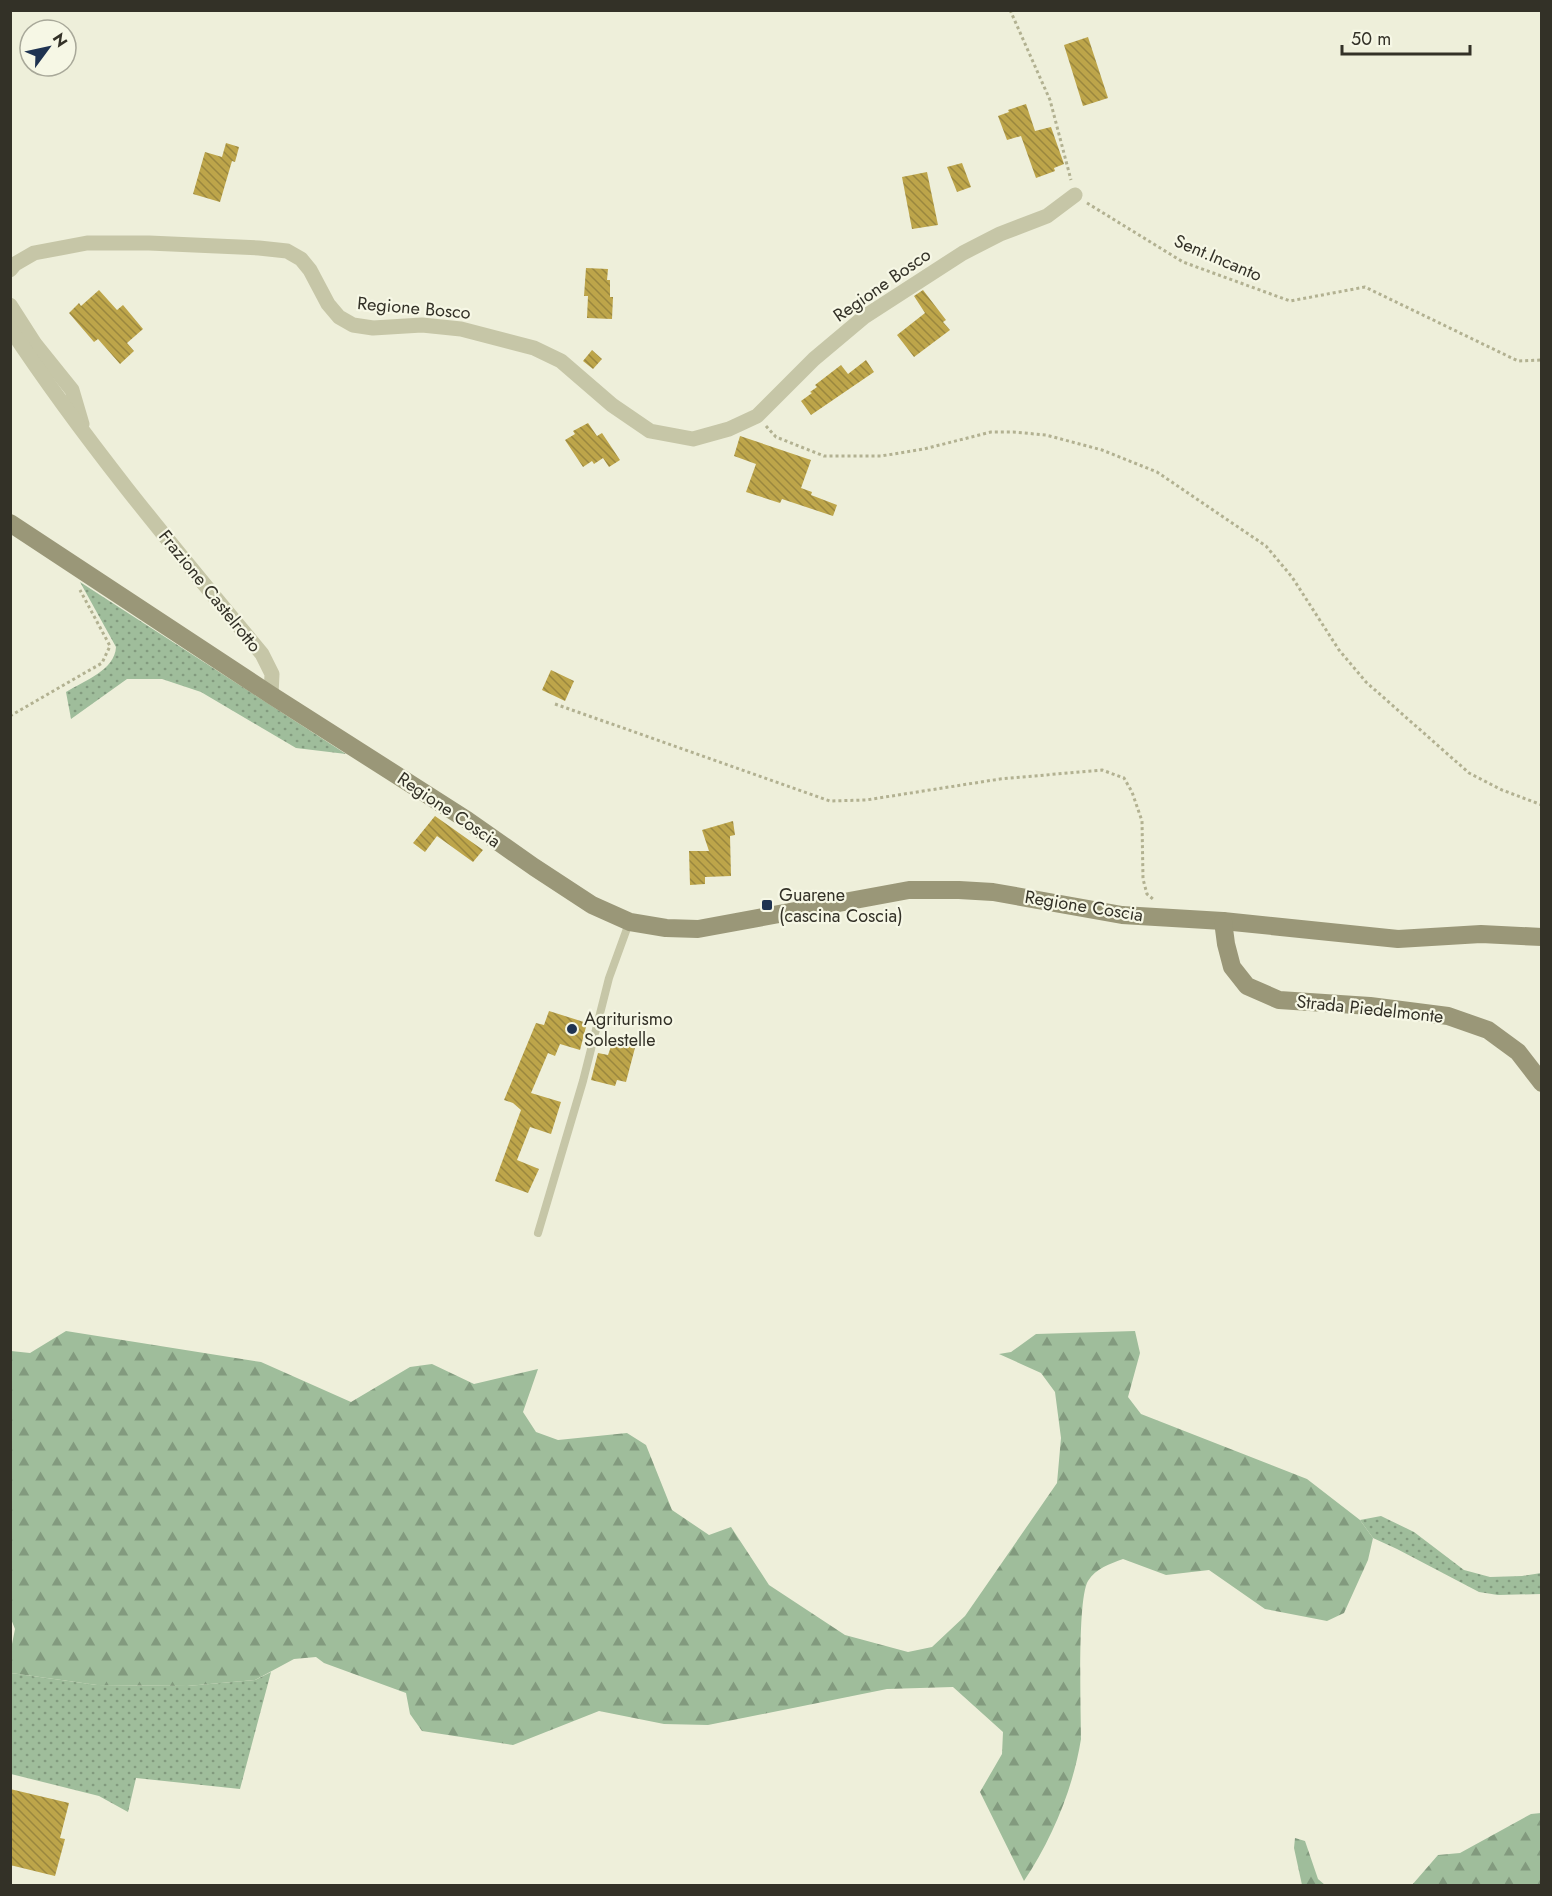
<svg xmlns="http://www.w3.org/2000/svg" width="1552" height="1896" viewBox="0 0 1552 1896" font-family="Jost,sans-serif">
<style>
.grass{fill:url(#grass-dots)}
.forest{fill:url(#forest-firs)}
.building{fill:url(#building-back-hatch)}
.lines{fill:none;stroke-linecap:round;stroke-linejoin:round}
.path{stroke:#b2b191;stroke-width:3;stroke-dasharray:3 3;stroke-linecap:butt}
.lane{stroke:#c6c6a7;stroke-width:8}
.street{stroke:#c6c6a7;stroke-width:15}
.secondary{stroke:#9a9778;stroke-width:18}
.poi-dot{fill:#1f3351;stroke:#f6f7e5;stroke-width:2}
.labels{text-anchor:middle;dominant-baseline:central;stroke-width:4.5;stroke-linejoin:round;paint-order:stroke}
.street-label{font-size:18px;fill:#333127;stroke:#f6f7e5}
.poi-label{font-size:18px;fill:#333127;stroke:#f6f7e5;text-anchor:start}
</style>
<defs>
<pattern id="grass-dots" width="8" height="8" patternUnits="userSpaceOnUse" patternTransform="scale(1.5)"><rect width="8" height="8" fill="#9fbd9b"/><path d="M2 2h.1M6 6h.1" fill="none" stroke="#829a7e" stroke-width="1.8" stroke-linecap="round"/></pattern>
<pattern id="forest-firs" width="22" height="20" patternUnits="userSpaceOnUse" patternTransform="scale(1.5)"><rect width="22" height="20" fill="#9fbd9b"/><path d="M5 1l3.5 6h-7zM16 11l3.5 6h-7z" fill="#829a7e"/></pattern>
<pattern id="building-back-hatch" width="6" height="6" patternUnits="userSpaceOnUse" patternTransform="scale(1.5)"><rect width="6" height="6" fill="#bda54a"/><path d="M-1 5l2 2M0 0l6 6M5-1l2 2" fill="none" stroke="#9a873e"/></pattern>
</defs>
<rect width="100%" height="100%" fill="#eeefda"/>
<!-- grass -->
<g class="grass">
<path d="M80,582l266,172 -50,-6 -95,-56 -39,-13h-35l-56,40 -5,-27c18,-11 49,-22 50,-45z"/>
<polygon points="1381,1516 1414,1532 1464,1570 1490,1577 1522,1576 1541,1573 1541,1594 1498,1595 1479,1592 1397,1549 1373,1538 1360,1520"/>
<polygon points="271,1672 240,1789 136,1778 128,1812 99,1796 11,1774 11,1673 97,1685 187,1686 255,1680"/>
</g>
<!-- forest -->
<g class="forest">
<path d="M66,1331l195,31 90,40 59,-35 22,-3 42,20 64,-15 -15,43 13,20 22,8 69,-7 19,12 26,65 37,25 22,-8 38,58 76,50 63,17 24,-5 33,-31 92,-133 4,-45 -6,-46 -14,-19 -42,-19 12,-2 25,-18 99,-3 5,22 -12,44 13,17 166,65 53,41 13,18 -5,22 -24,53 -17,8 -62,-12 -56,-39 -43,5 -43,-16c-13,5 -27,9 -35,22 -11,18 -7,130 -7,158 -8,50 -29,100 -57,142l-44,-89 22,-38 1,-22 -50,-45 -66,2 -179,36 -44,-1 -65,-13 -86,34 -91,-14 -12,-17 -4,-21 -82,-30 -8,-6 -22,2 -39,21 -68,6 -90,-1 -86,-12v-24l4,-20 -4,-10 -1,-65 2,-5 -2,-3 1,-195 19,2z"/>
<polygon points="1541,1813 1541,1885 1412,1885 1438,1855 1460,1853 1531,1814"/>
<polygon points="1295,1838 1305,1841 1318,1879 1325,1885 1302,1885 1294,1848"/>
</g>
<!-- building -->
<g class="building">
<polygon points="1088,37 1108,98 1083,106 1064,45"/>
<polygon points="1026,104 1035,131 1051,127 1064,164 1054,168 1055,171 1036,178 1021,136 1007,140 998,116 1009,112 1008,110"/>
<polygon points="226,143 239,147 235,162 232,161 220,202 193,194 205,152 222,157"/>
<polygon points="962,163 971,187 957,192 947,167"/>
<polygon points="927,172 938,225 912,229 902,177"/>
<polygon points="586,268 608,269 607,280 610,280 610,297 613,297 612,319 587,318 588,296 584,296"/>
<polygon points="99,290 117,310 123,305 143,329 127,343 134,351 120,364 98,339 94,342 69,313 79,303 81,306"/>
<polygon points="923,290 946,320 943,322 950,330 914,357 897,335 925,313 914,296"/>
<polygon points="592,350 602,359 593,369 583,361"/>
<polygon points="866,360 874,372 811,415 801,401 812,393 810,392 817,387 815,385 841,365 848,374"/>
<polygon points="588,423 597,436 602,433 620,460 609,467 603,458 594,464 592,461 583,467 565,440 575,434 573,431"/>
<polygon points="740,436 811,460 801,488 812,492 811,495 837,505 833,516 782,499 780,503 746,492 756,464 734,456"/>
<polygon points="551,670 574,681 565,701 542,690"/>
<polygon points="435,816 483,850 473,862 437,836 425,852 413,843"/>
<polygon points="733,821 735,835 730,836 731,876 705,877 705,884 690,885 689,851 709,851 702,830"/>
<polygon points="549,1011 587,1023 580,1050 560,1044 555,1056 548,1053 531,1093 561,1102 551,1134 530,1127 517,1160 539,1169 528,1193 495,1181 521,1110 513,1103 504,1100 536,1023 544,1025"/>
<polygon points="614,1038 636,1044 626,1082 617,1080 615,1086 591,1080 598,1053 608,1055"/>
<polygon points="10,1789 69,1803 60,1838 65,1839 55,1876 10,1865"/>
</g>
<g class="lines">
<!-- path -->
<g class="path">
<polyline points="1010,10 1050,100 1071,180"/>
<polyline points="1087,203 1183,262 1290,301 1365,287 1518,361 1542,360"/>
<polyline points="766,426 776,437 824,456 881,456 924,449 991,432 1013,432 1046,435 1102,450 1157,472 1266,546 1292,577 1339,650 1366,682 1469,773 1502,790 1542,805"/>
<polyline points="555,704 830,801 866,800 1000,779 1102,770 1124,778 1132,792 1142,821 1143,879 1147,894 1154,900"/>
<polyline points="10,716 102,663 110,646 80,590"/>
</g>
<!-- lane -->
<polyline class="lane" points="538,1233 583,1081 609,978 629,923"/>
<!-- street -->
<g class="street">
<polyline points="10,270 15,264 34,253 87,243 149,243 259,248 287,251 301,259 310,270 328,304 339,317 353,325 373,328 422,325 461,329 534,348 561,361 612,405 650,431 693,439 729,429 757,416 814,359 864,317 963,253 1000,234 1047,216 1075,195"/>
<polyline points="10,305 35,344 72,390 82,424"/>
<path d="M10,328c76,115 164,220 252,326l10,20 -1,21"/>
</g>
<!-- secondary -->
<g class="secondary">
<polyline points="10,523 271,695 467,820 534,867 592,905 630,922 666,928 698,929 909,890 959,890 993,892 1122,915 1223,921 1398,939 1481,934 1542,937"/>
<polyline points="1223,921 1226,944 1232,967 1247,986 1279,1000 1370,1006 1448,1016 1488,1030 1518,1052 1542,1083"/>
</g>
</g>
<!-- markers -->
<g class="poi-dot">
<rect x="761" y="899" width="12" height="12" rx="3"/>
<circle cx="572" cy="1029" r="6"/>
</g>
<g class="labels">
<!-- street labels -->
<g class="street-label">
<text transform="translate(1218 258) rotate(23)">Sent.Incanto</text>
<text transform="translate(882 285) rotate(-35)">Regione Bosco</text>
<text transform="translate(414 308) rotate(5)">Regione Bosco</text>
<text transform="translate(210 591) rotate(51)">Frazione Castelrotto</text>
<text transform="translate(449 810) rotate(34)">Regione Coscia</text>
<text transform="translate(1084 906) rotate(9)">Regione Coscia</text>
<text transform="translate(1370 1009) rotate(6)">Strada Piedelmonte</text>
</g>
<!-- poi labels -->
<g class="poi-label">
<text x="779" y="895">Guarene<tspan x="779" dy="21">(cascina Coscia)</tspan></text>
<text x="584" y="1019">Agriturismo<tspan x="584" dy="21">Solestelle</tspan></text>
</g>
</g>
<!-- border -->
<rect width="1552" height="1896" fill="none" stroke="#333127" stroke-width="24"/>
<!-- north arrow -->
<g transform="translate(48 48) rotate(57)"><circle r="28" fill="#f6f7e5" stroke="#a8a899" stroke-width="1.5"/>
<path d="M0-4.5L10 22L0 15L-10 22Z" fill="#1f3351"/>
<text y="-9" font-size="16" font-weight="bold" text-anchor="middle" fill="#333127">N</text>
</g>
<!-- scale -->
<path d="M1342 45v9h128v-9" fill="none" stroke="#333127" stroke-width="3"/>
<text x="1351" y="45" font-size="18" fill="#333127" stroke="#f6f7e5" stroke-width="4.5" paint-order="stroke">50 m</text>
</svg>
